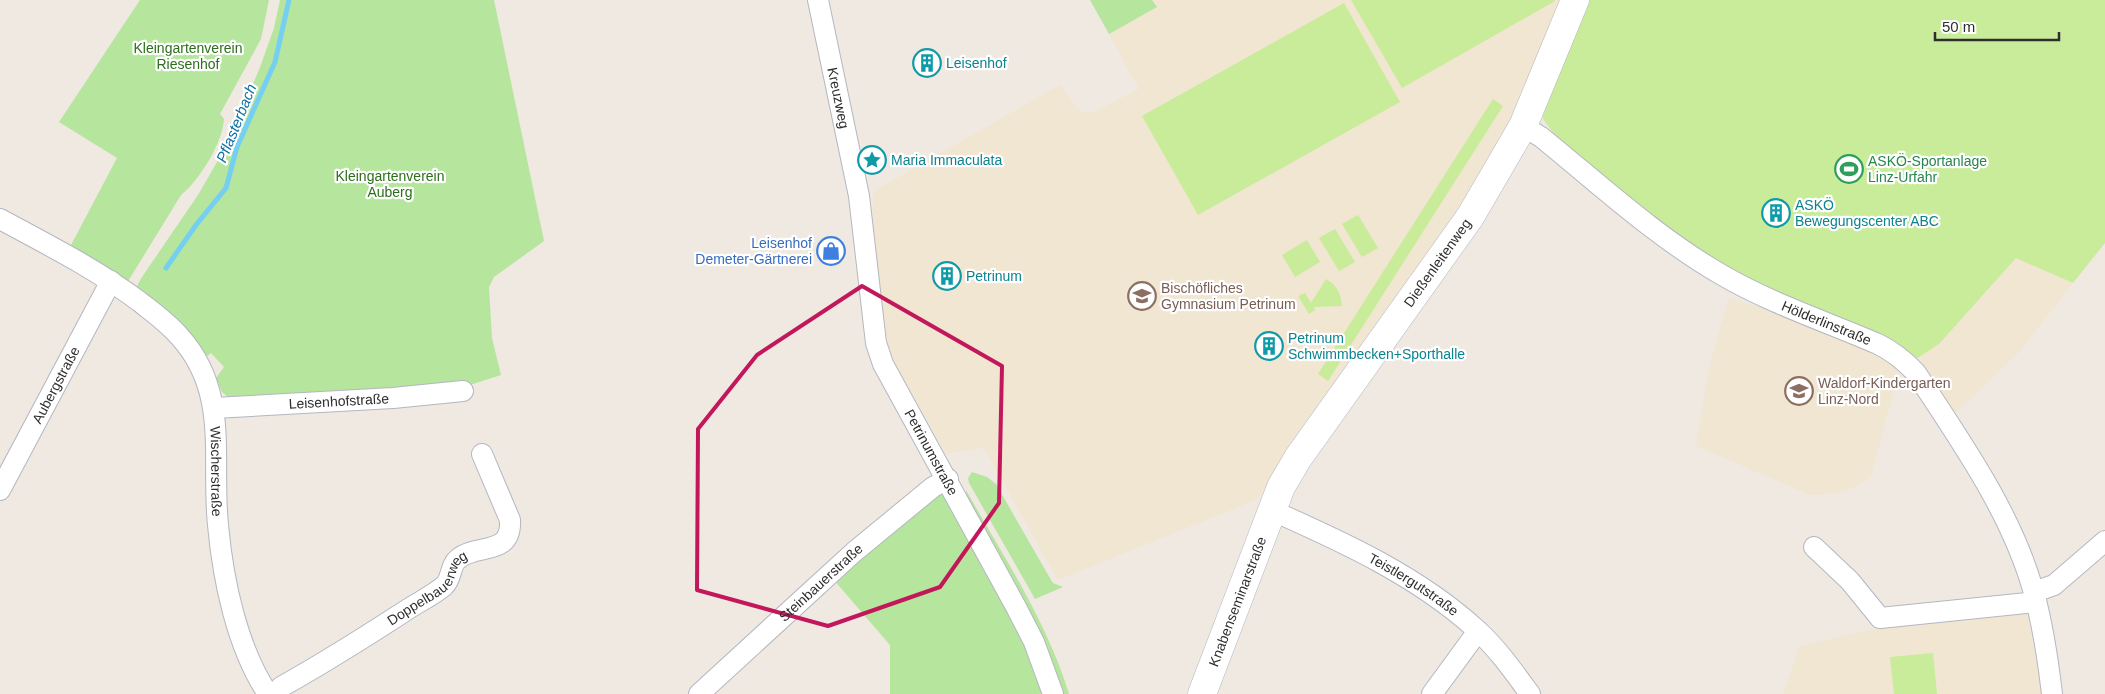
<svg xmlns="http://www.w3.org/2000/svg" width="2105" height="694" viewBox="0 0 2105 694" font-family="Arial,sans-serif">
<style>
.education{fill:#f0e6d1}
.green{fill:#b6e59e}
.pitch{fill:#c9ec9a}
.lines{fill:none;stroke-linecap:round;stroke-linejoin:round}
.stream{stroke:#75cff0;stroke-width:5}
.street-casing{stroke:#b4b7c1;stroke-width:22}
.secondary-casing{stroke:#b4b7c1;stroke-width:29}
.street{stroke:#fff;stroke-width:20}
.secondary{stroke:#fff;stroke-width:28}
.marked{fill:none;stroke:#c2185b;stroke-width:4;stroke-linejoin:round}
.labels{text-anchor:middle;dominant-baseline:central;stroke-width:4.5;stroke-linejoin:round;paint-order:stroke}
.park-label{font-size:14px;fill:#2c6e1b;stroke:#fff}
.culture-label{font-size:14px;fill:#0d838f;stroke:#fff;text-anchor:start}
.street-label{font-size:14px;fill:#2e2e2e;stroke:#fff}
.leisure-label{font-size:14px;fill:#27864d;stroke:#fff;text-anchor:start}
.shop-label{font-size:14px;fill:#366cbe;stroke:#fff;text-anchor:end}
.education-label{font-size:14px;fill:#785e54;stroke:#fff;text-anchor:start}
.water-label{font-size:15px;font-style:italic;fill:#0d6fa3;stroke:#fff}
</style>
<rect width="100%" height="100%" fill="#efe9e1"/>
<!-- education -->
<g class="education">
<polygon points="1152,0 1566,0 1496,161 1273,479 1256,500 1060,579 1056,577 984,448 946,453 893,360 887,346 872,228 873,197 876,190 1060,85 1077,109 1084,113 1094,112 1139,89 1109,34 1156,7"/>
<polygon points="2016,257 2073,283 2020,351 1951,417 1916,359 1939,344"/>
<polygon points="1729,298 1766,309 1889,358 1899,371 1871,476 1855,487 1838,493 1810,495 1696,446 1709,368"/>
<polygon points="2027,612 2042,694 1783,694 1800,646 1887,626"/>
</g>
<!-- green -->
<g class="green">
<path d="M140,0h129l-8,39 -41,75 4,5c-1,23 -25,62 -43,76l-54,88 -25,-19 -31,-19 46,-87 -58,-36z"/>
<path d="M280,0h214l50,241 -50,36 -5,10 3,51 9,37 -28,9 -27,4 -217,10 -7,-6 -6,-14 8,-11 -13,-14 -5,4c-19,-29 -39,-45 -66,-66l-3,-5 5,-9 56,-82 23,-40 38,-85 15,-42z"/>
<polygon points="1090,0 1152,0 1157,7 1109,34"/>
<polygon points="972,472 987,477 996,484 1047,573 1053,583 1063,587 1035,599 969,483 968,478"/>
<path d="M966,490c37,66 81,131 103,204h-7l-94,-192z"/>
<polygon points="936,494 942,495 948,499 1023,636 1046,694 890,694 890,645 833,579"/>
</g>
<!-- pitch -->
<g class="pitch">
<polygon points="1351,0 1554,0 1555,1 1402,88"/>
<polygon points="1586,0 2105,0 2105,243 2073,283 2016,258 1939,344 1916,359 1903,348 1736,274 1685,242 1560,142 1543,119 1543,109"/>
<polygon points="1344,3 1400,102 1198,215 1142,116"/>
<polygon points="1493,99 1503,106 1328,381 1318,374"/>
<polygon points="1358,215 1378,248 1362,257 1342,224"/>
<polygon points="1335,229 1355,262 1339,271 1319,238"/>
<polygon points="1307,240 1320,262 1295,277 1282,255"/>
<path d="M1326,279c11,6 15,15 16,27l-28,1 1,3 -6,4 -11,-18 7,-3 6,10z"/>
<polygon points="1933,653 1937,694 1894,694 1890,657"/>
</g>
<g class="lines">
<!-- stream -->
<polyline class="stream" points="166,268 196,225 226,188 237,147 275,62 289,0"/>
<defs>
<g id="street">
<path id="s1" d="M818,0l41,196 17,147 7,21 133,243 18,35 19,52"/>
<path id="s2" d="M1523,126l18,11c58,47 115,100 181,138 48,28 105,47 156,69 16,8 26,16 38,29 45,69 96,140 118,220 9,33 14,67 18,101"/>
<path id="s3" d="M0,219c48,26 96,50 140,83 14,11 28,21 40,35 50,56 31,121 38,188 5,55 19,123 50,169"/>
<path id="s4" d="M214,408l179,-10 70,-7"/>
<path id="s5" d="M0,490l111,-209"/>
<path id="s6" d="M1271,510c72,32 147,66 206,120 20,18 37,42 53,64"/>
<polyline points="1814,547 1850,581 1880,618 2036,602"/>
<polyline points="2034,592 2054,585 2105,541"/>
<path id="s7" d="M275,694l6,-7c41,-23 81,-48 121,-74 13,-9 30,-17 42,-27 8,-7 6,-21 14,-27 19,-16 54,-2 52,-39l-28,-66"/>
<path id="s8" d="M699,694l155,-142 79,-65 15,-8"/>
<polyline points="1432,694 1478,631"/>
</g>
<g id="secondary">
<path id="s9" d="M1202,694l79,-207 17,-29 172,-241 53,-91 52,-126"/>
</g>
</defs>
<!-- street casing -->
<use href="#street" class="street-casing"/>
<!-- secondary casing -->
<use href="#secondary" class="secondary-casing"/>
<!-- street -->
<use href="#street" class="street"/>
<!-- secondary -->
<use href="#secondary" class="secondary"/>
</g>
<!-- marked area -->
<path class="marked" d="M862,286l140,80 -3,137 -59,84 -112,39 -131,-36 1,-161 59,-74z"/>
<!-- icons -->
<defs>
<symbol id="building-ring" viewBox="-11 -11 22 22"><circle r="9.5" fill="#fff" stroke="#0f9aa8" stroke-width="1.5"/><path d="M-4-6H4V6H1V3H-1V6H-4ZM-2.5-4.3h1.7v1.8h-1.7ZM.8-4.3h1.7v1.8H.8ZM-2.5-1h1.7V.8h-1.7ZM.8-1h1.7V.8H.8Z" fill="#0f9aa8"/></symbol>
<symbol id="sight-ring" viewBox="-11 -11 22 22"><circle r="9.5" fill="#fff" stroke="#0f9aa8" stroke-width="1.5"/><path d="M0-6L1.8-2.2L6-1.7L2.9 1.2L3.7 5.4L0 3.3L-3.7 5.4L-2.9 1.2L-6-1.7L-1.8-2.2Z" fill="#0f9aa8"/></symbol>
<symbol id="stadium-ring" viewBox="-11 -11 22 22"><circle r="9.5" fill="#fff" stroke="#2e9e5b" stroke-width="1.5"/><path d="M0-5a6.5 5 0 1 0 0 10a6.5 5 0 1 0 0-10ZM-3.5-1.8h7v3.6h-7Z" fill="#2e9e5b"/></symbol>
<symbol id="shop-ring" viewBox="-11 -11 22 22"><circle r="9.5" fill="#fff" stroke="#3f7fe0" stroke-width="1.5"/><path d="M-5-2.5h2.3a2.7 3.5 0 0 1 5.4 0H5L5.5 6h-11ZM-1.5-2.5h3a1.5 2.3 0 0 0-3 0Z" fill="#3f7fe0"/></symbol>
<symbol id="school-ring" viewBox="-11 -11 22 22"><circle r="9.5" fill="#fff" stroke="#8d6e63" stroke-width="1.5"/><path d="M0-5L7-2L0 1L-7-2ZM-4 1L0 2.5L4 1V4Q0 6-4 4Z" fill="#8d6e63"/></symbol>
</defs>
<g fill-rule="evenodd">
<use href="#building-ring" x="911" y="47" width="32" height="32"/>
<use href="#sight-ring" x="856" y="144" width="32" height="32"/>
<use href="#stadium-ring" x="1833" y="153" width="32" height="32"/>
<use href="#building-ring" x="1760" y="197" width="32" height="32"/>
<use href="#shop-ring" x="815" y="235" width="32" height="32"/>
<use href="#building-ring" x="931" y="260" width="32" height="32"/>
<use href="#school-ring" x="1126" y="280" width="32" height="32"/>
<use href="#building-ring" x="1253" y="330" width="32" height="32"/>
<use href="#school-ring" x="1783" y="375" width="32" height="32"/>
</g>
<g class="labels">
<!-- park labels -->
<g class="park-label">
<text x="188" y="48">Kleingartenverein<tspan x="188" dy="16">Riesenhof</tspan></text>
<text x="390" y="176">Kleingartenverein<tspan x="390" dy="16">Auberg</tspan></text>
</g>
<!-- culture labels -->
<g class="culture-label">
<text x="946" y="63">Leisenhof</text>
<text x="891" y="160">Maria Immaculata</text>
<text x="1795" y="205">ASKÖ<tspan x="1795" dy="16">Bewegungscenter ABC</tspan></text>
<text x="966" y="276">Petrinum</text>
<text x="1288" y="338">Petrinum<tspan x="1288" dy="16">Schwimmbecken+Sporthalle</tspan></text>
</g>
<!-- street labels -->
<g class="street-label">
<text stroke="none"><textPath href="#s1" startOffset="100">Kreuzweg</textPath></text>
<text stroke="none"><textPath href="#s9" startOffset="495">Dießenleitenweg</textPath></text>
<text stroke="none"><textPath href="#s2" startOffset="364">Hölderlinstraße</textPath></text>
<text stroke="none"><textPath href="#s5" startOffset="119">Aubergstraße</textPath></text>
<text stroke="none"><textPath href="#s4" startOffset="125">Leisenhofstraße</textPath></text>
<text stroke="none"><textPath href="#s1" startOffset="471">Petrinumstraße</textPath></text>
<text stroke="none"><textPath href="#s3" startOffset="359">Wischerstraße</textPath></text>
<text stroke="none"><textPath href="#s8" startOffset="165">Steinbauerstraße</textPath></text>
<text stroke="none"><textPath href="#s6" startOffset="161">Teistlergutstraße</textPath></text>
<text stroke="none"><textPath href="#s7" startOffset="188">Doppelbauerweg</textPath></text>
<text stroke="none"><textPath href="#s9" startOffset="99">Knabenseminarstraße</textPath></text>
</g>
<!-- leisure labels -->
<g class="leisure-label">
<text x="1868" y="161">ASKÖ-Sportanlage<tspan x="1868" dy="16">Linz-Urfahr</tspan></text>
</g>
<!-- shop labels -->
<g class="shop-label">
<text x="812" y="243">Leisenhof<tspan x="812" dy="16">Demeter-Gärtnerei</tspan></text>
</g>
<!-- education labels -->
<g class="education-label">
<text x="1161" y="288">Bischöfliches<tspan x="1161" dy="16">Gymnasium Petrinum</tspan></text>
<text x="1818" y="383">Waldorf-Kindergarten<tspan x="1818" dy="16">Linz-Nord</tspan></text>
</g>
<!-- water labels -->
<g class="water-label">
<text transform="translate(236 123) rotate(-68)">Pflasterbach</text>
</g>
</g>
<!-- scale -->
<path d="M1935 32v8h124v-8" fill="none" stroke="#2e2e2e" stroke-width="2.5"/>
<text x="1942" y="32" font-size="15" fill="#2e2e2e" stroke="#ffffff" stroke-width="4" paint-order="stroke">50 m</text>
</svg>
